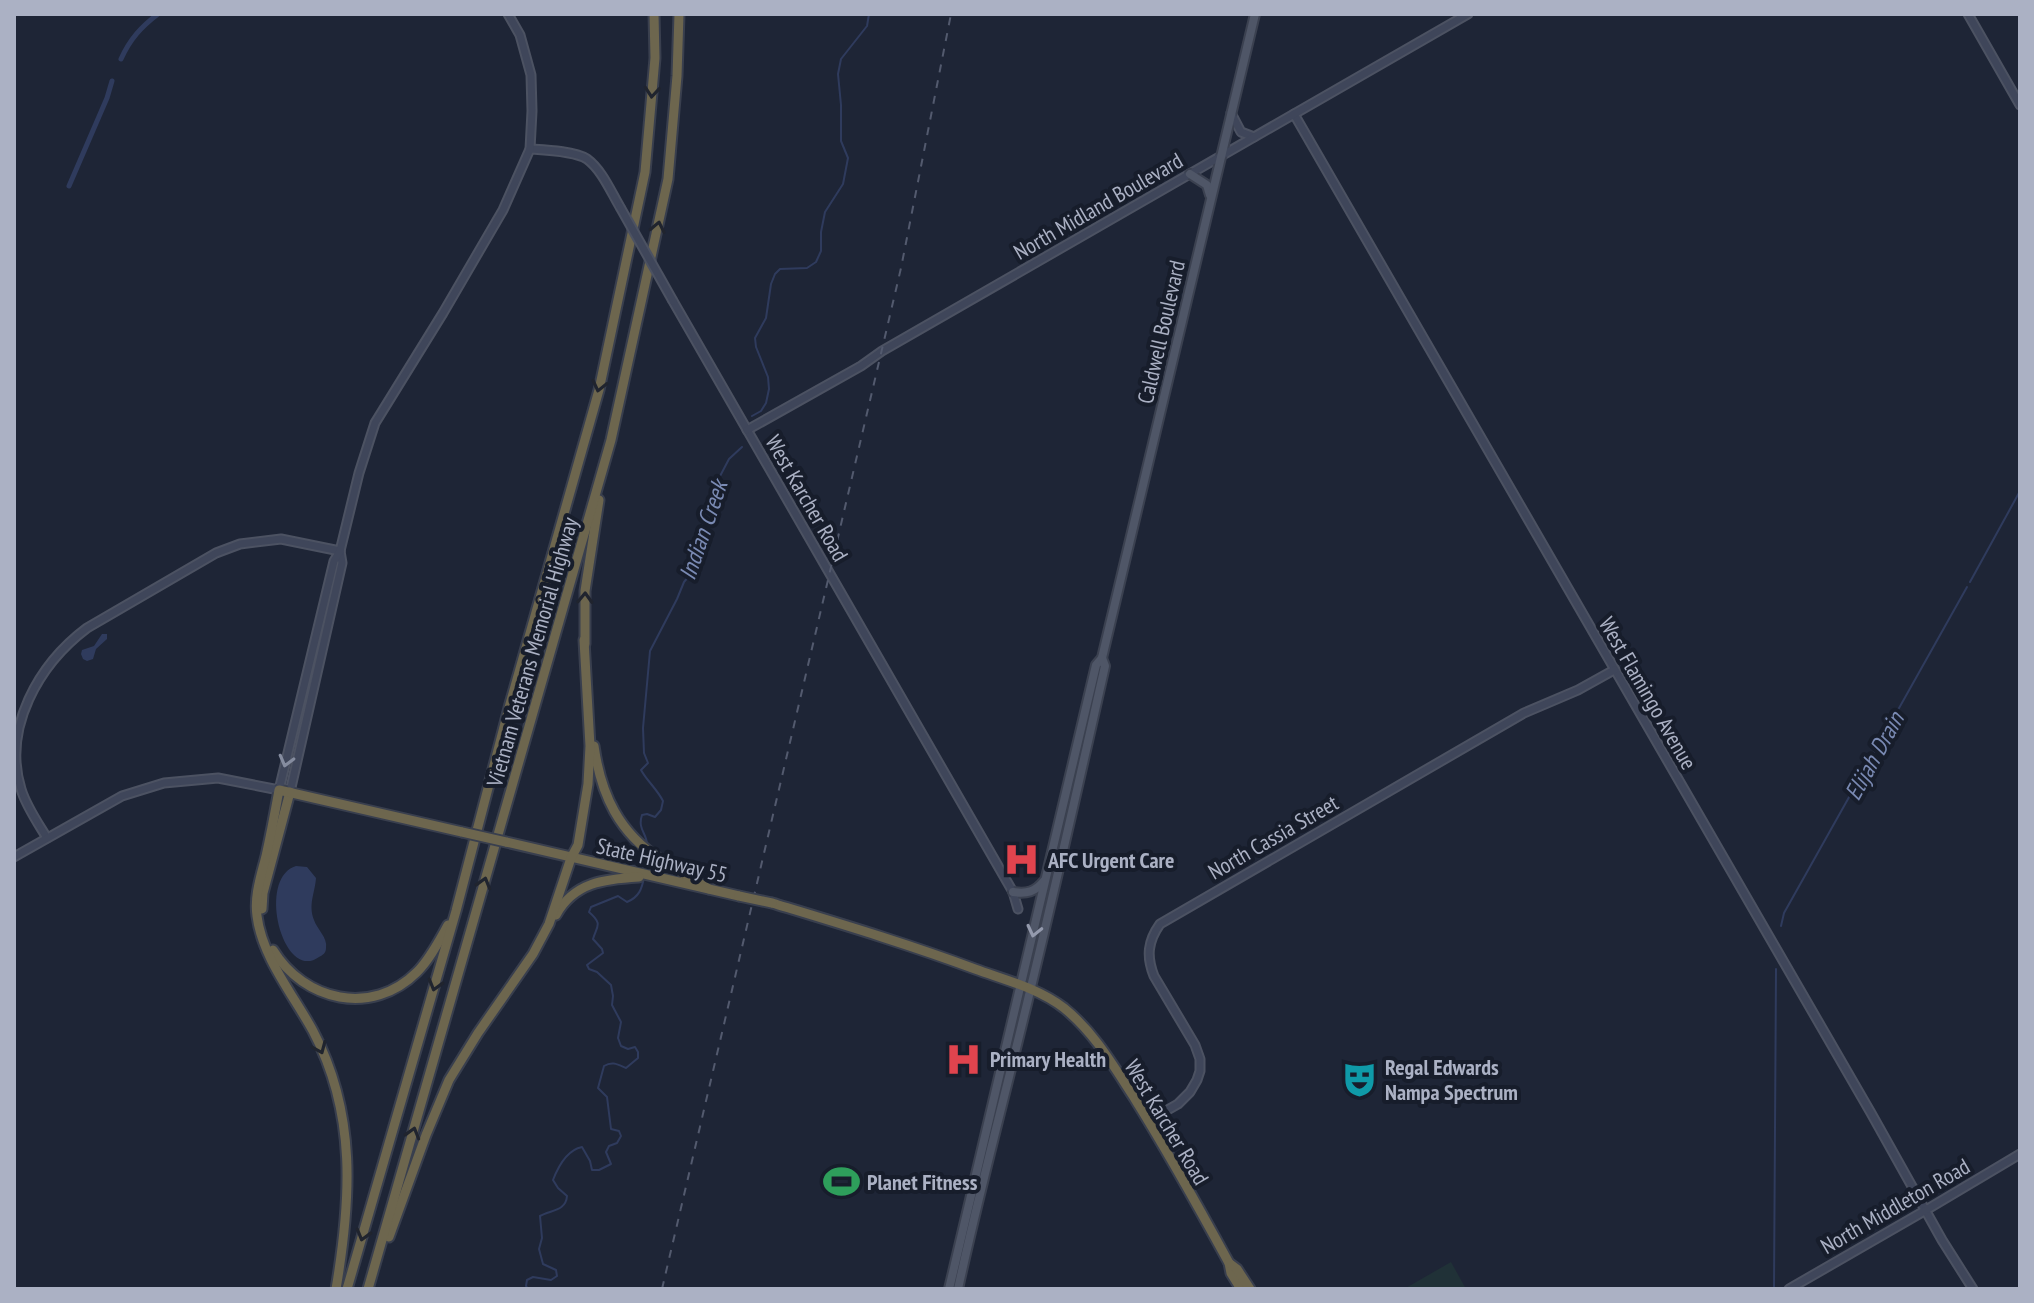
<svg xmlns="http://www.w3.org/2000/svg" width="2034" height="1303" viewBox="0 0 2034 1303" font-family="'PT Sans Narrow',sans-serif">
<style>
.green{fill:#203137}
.water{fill:#2f3b5d}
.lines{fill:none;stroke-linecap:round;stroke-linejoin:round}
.stream{stroke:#2f3b5d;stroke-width:2}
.canal{stroke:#2f3b5d;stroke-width:5}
.secondary-casing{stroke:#4c5262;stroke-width:11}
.primary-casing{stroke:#3b4150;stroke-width:12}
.highway-casing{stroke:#393f4e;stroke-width:13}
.secondary{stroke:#3f465a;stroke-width:7}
.primary{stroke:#4f5667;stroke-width:8}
.highway{stroke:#6d664e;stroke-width:9}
.rail{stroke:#535a6e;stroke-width:2;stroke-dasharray:8 8;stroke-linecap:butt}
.secondary-bridge-casing{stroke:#4c5262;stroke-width:11;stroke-linecap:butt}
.highway-bridge-casing{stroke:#393f4e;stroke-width:13;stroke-linecap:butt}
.secondary-bridge{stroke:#3f465a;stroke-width:7}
.highway-bridge{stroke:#6d664e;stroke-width:9}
.oneway{stroke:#20242e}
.oneway2{stroke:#858c9f}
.oneway3{stroke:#949aad}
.labels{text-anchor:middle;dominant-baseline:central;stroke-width:8;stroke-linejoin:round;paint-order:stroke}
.street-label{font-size:22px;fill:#abb1c4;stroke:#171d2b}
.poi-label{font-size:22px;font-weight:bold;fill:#abb1c4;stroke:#171d2b;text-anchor:start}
.water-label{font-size:24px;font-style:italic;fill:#7a8ab3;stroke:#171d2b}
</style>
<rect width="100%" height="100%" fill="#1e2536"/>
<!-- green -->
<polygon class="green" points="1451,1262 1466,1289 1404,1289"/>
<!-- water -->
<g class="water">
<polygon points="102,634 107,634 107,639 96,649 93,659 87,661 83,659 81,654 82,650 94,646"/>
<path d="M296,866l11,1 9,11c-1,15 -8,26 -2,42 3,9 14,18 12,28 0,5 -3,7 -7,9 -36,26 -63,-79 -23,-91z"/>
</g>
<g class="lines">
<!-- stream -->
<g class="stream">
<polyline points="752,416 761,411 766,403 769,389 768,377 756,347 755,338 766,318 771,284 775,274 780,269 807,268 816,262 821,251 821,232 825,212 843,184 848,158 841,141 841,105 838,74 841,59 867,26 869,14"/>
<polyline points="1970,582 2020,491"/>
<path d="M647,846c1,-12 -10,-16 -5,-31l5,-1 8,3 6,-7 2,-9c-6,-12 -16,-20 -22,-31l7,-7 -4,-10 -1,-25 7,-77 27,-52 7,-17 9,-11 15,-72 21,-40 13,-12"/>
<polyline points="644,870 646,853"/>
<polyline points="1781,926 1784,913 1967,587"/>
<path d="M528,1289l-2,-3 1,-6 6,-3 18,3 6,-4 -1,-6 -13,-6 -4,-15 3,-11 -2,-22c11,-6 26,-5 27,-20l-9,-8 -5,-8c5,-13 14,-30 29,-33l8,14 2,9h7l12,-6 -5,-12 3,-6 8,-3 4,-7 -2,-5 -8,-2 -4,-32 -9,-9 6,-22c8,-5 13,-2 22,2l12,-10v-6l-3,-5 -7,2 -7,-3 -3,-8 3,-16 -9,-17 1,-9 -2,-11 -14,-13 -8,-3 -2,-4 16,-12 -1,-4 -9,-10c4,-13 10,-15 -4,-27l2,-5 27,-11 9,6c12,-5 15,-13 17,-25"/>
<polyline points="1774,1289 1776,969"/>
</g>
<!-- canal -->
<g class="canal">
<path d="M121,59c9,-20 20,-32 37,-45"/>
<polyline points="69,186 107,98 112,81"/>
</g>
<defs>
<g id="secondary">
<polyline points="1968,14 2020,105"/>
<polyline points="1231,113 1241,132 1254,137"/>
<polyline points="1294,114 1871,1113 1942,1240 1973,1289"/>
<path d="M530,149c15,1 44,2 57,10 15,11 24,33 33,48"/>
<polyline points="673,301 1013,892 1018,909"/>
<polyline points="747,430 861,366 882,351 1468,14"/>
<polyline points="290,792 342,563 340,551"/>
<path d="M47,838c-9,-15 -21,-32 -26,-49 -19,-61 18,-125 66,-161l129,-75 24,-9 41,-5 59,12"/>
<polyline points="14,857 122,796 164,783 218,778 279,790 334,561 340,551 359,473 375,423 443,313 503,210 530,149 532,111 531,75 520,35 508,14"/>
<path d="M1148,1121l30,-17 12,-12 7,-12 3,-9v-12l-5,-14 -41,-69c-8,-20 -6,-35 6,-52l364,-211 54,-23 36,-20"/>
<polyline points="1789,1289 1926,1210 2020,1154"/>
</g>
<g id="primary">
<polyline points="1190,174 1207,185 1210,195"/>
<path d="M1013,892c14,2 22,0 31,-11"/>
<polyline points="949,1289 1096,665 1102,658 1255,14"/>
<path d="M958,1289c22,-101 49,-201 73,-302 26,-107 50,-214 74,-321l-3,-8"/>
</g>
<g id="highway">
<polyline points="585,644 585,591 599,500"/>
<path d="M594,746c7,49 25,87 67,114 15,10 32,19 48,29"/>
<polyline points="506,842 739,896"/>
<path d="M772,903c69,21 136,41 203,66 30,11 63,19 89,39 31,25 50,59 71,91 33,53 64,109 94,164l2,10 10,16"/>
<polyline points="262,909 263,893 290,792"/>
<path d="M556,915c18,-33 49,-36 83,-38"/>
<path d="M273,950c31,51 99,67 144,22 13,-13 22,-31 31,-47"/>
<polyline points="389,1237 426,1135 449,1080 478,1033 533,954 549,924 571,858 578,845 588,784 590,746 584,640"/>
<polyline points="1229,1263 1237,1269 1250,1289"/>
<path d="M336,1289c15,-89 21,-175 -23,-258 -19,-35 -51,-74 -56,-115 -3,-20 4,-40 9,-60 5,-22 9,-44 13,-66l183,42"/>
<polyline points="347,1289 456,911 510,704 599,390 645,172 655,58 654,14"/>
<polyline points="368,1289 611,440 668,179 677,76 679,14"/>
</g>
</defs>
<!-- secondary casing -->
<use href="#secondary" class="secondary-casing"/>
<!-- primary casing -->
<use href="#primary" class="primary-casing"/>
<!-- highway casing -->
<use href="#highway" class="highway-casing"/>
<!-- secondary -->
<use href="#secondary" class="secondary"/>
<!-- primary -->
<use href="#primary" class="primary"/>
<!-- highway -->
<use href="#highway" class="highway"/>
<!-- rail -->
<polyline class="rail" points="662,1289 901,268 951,14"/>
<defs>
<polyline id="secondary-bridge" points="620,207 673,301"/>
<g id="highway-bridge">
<polyline points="462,832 506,842"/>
<polyline points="739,896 772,903"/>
</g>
</defs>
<!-- secondary-bridge casing -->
<use href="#secondary-bridge" class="secondary-bridge-casing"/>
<!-- highway-bridge casing -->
<use href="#highway-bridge" class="highway-bridge-casing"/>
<!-- secondary-bridge -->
<use href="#secondary-bridge" class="secondary-bridge"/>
<!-- highway-bridge -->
<use href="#highway-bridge" class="highway-bridge"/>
</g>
<!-- one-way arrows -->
<defs><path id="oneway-chevron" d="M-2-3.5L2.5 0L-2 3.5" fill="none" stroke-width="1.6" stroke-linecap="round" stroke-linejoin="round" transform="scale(2)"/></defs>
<g class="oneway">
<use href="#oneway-chevron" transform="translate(652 92) rotate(95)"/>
<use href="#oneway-chevron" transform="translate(658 227) rotate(-78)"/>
<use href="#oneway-chevron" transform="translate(599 386) rotate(103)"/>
<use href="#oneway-chevron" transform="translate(585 598) rotate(-88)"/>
<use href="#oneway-chevron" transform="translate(484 883) rotate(-74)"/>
<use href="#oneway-chevron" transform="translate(435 985) rotate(106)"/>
<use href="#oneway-chevron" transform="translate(320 1048) rotate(67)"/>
<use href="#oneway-chevron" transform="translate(413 1133) rotate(-74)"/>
<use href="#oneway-chevron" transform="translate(363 1235) rotate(106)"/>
</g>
<use class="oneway2" href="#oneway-chevron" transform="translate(286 761) rotate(105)"/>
<use class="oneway3" href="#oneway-chevron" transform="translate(1034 931) rotate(103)"/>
<!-- icons -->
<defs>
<symbol id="hospital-bare" viewBox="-9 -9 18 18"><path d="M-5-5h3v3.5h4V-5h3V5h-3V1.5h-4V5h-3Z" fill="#e0444e" stroke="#171d2b" stroke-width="2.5" paint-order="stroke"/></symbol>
<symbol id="theatre-bare" viewBox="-9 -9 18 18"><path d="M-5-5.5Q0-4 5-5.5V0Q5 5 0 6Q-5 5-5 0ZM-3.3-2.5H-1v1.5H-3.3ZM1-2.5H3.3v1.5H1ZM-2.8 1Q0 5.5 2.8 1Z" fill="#0f9aa8" stroke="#171d2b" stroke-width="2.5" paint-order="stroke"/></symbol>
<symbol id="stadium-bare" viewBox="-9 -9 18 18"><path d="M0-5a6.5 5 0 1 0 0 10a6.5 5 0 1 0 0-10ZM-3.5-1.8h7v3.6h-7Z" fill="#2e9e5b" stroke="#171d2b" stroke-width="2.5" paint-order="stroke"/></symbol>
</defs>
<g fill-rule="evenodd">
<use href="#hospital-bare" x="996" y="834" width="51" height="51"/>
<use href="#hospital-bare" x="938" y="1034" width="51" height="51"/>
<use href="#theatre-bare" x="1334" y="1054" width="51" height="51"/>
<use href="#stadium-bare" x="816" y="1156" width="51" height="51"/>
</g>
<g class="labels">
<!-- street labels -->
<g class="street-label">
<text transform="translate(1098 206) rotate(-30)">North Midland Boulevard</text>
<text transform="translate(1161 332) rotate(-77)">Caldwell Boulevard</text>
<text transform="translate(807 498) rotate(60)">West Karcher Road</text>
<text transform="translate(532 652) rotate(-74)">Vietnam Veterans Memorial Highway</text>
<text transform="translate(1648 693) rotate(60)">West Flamingo Avenue</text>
<text transform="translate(1273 837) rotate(-30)">North Cassia Street</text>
<text transform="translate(662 860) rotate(13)">State Highway 55</text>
<text transform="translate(1167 1122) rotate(59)">West Karcher Road</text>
<text transform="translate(1895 1206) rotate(-30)">North Middleton Road</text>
</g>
<!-- poi labels -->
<g class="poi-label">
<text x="1048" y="860">AFC Urgent Care</text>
<text x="990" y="1059">Primary Health</text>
<text x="1385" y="1067">Regal Edwards<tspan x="1385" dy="25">Nampa Spectrum</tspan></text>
<text x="867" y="1182">Planet Fitness</text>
</g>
<!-- water labels -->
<g class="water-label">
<text transform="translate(703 530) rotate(-71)">Indian Creek</text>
<text transform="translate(1874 756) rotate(-61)">Elijah Drain</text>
</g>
</g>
<!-- border -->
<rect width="2034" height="1303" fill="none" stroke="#abb1c4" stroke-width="32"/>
</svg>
